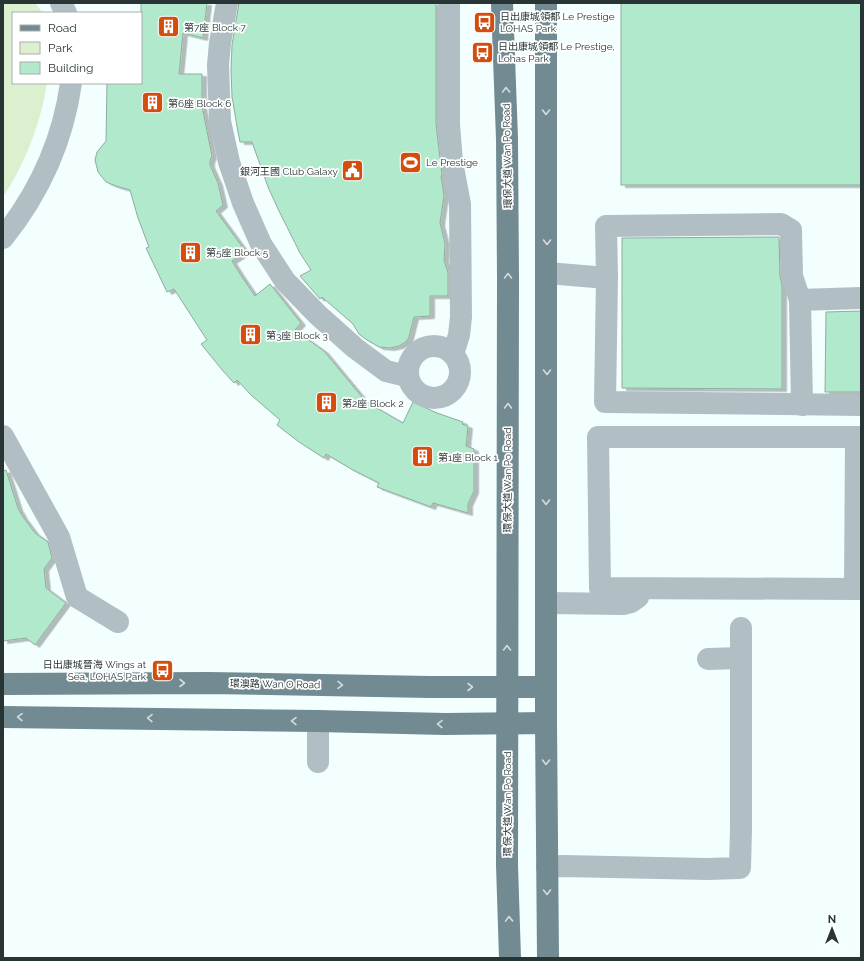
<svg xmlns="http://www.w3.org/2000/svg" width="864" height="961" viewBox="0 0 864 961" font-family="Raleway,'Noto Sans TC',sans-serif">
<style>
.green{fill:#dcefce}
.building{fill:#b0e9cb;stroke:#91ab9d;filter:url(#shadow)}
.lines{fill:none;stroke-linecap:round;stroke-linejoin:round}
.minor{stroke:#b1bec3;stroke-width:22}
.major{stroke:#728a92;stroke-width:22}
.oneway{stroke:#d5dcde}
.labels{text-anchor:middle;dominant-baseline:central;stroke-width:3.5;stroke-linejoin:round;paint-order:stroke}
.poi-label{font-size:10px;fill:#283534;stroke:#fff;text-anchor:start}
.street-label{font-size:10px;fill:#283534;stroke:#fff}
</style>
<defs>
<filter id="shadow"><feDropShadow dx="4.5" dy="2.5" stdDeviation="0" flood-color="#0004"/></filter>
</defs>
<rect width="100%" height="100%" fill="#f2fffe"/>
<!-- green -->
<path class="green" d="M3,3h32l8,10h-30v70h34c-6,40 -22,81 -44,114z"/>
<!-- building -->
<g class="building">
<polygon points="141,3 207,3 203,38 183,33 179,74 202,74 202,106 212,156 210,161 210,165 218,183 223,205 216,211 246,252 232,261 240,274 255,296 270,284 301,323 295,330 324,351 362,397 361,399 403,423 413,402 437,413 463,422 462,424 468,426 466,446 474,449 474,491 468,504 468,513 433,503 431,507 377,487 379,483 353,470 326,454 324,458 299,442 277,425 280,420 251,395 237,380 234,383 223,371 201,344 207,340 174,289 167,292 146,248 149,247 138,218 130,190 116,186 106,182 98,172 95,160 97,152 106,141 107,83 141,83"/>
<polygon points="239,3 436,3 436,124 442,175 441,176 444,196 440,223 445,243 444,260 448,273 448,296 430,296 430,316 414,317 409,337 407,341 399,346 390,348 379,347 364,338 359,334 353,324 322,297 320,299 300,276 311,270 300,253 279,211 268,187 252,142 240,142 238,132 232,97 231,71 232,45"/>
<rect x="621" y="3" width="240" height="182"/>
<polygon points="778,237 779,237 780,276 782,285 782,389 622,388 622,238"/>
<polygon points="861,311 861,392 825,392 826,312"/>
<polygon points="6,470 18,508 23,517 35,533 48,542 52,558 44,569 46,588 66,603 35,645 26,638 3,641 3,471"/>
</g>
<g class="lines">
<!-- minor -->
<g class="minor">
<polyline points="61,3 66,13"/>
<polyline points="227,3 220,43 218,65 220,121 229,162 243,203 261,244 285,281 318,315 355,348 386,371 407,376"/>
<polyline points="449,3 449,124 452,162 460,204 461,317 459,335 453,354"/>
<path d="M3,238c36,-45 60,-98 68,-155"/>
<polyline points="547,273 607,278"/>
<polyline points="800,300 792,276 791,230 781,224 606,226 607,278 605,402 861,405"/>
<circle cx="434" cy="372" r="26"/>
<polyline points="802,405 800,300 861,298"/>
<polyline points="3,436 59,537 77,597 118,622"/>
<polyline points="861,437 598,437 600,588 861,589"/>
<polyline points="855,589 856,437"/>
<polyline points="546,603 623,604 631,602 638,597 638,589"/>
<polyline points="708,659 741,658"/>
<polyline points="318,721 318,762"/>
<polyline points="547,867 563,866 707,869 740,868 741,829 741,628"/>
</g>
<!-- major -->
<g class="major">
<polyline points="502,3 507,139 508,276 507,865 510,958"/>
<polyline points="546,3 546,723 548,958"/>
<polyline points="3,684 208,683 429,687 546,687"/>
<polyline points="3,717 318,721 445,724 546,723"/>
</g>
</g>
<!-- one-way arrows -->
<defs><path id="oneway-chevron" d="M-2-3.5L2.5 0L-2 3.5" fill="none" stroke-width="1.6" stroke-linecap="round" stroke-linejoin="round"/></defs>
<g class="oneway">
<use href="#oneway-chevron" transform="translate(506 90) rotate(-92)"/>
<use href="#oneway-chevron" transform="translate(546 112) rotate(90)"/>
<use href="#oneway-chevron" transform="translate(547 242) rotate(90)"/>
<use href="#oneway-chevron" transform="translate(508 276) rotate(-90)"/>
<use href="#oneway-chevron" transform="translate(547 372) rotate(90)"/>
<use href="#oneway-chevron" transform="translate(508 406) rotate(-90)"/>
<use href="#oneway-chevron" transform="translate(546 502) rotate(90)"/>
<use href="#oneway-chevron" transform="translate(507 648) rotate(-90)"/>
<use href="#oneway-chevron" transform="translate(182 683)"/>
<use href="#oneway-chevron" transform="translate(340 685) rotate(1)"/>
<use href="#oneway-chevron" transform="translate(470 687)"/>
<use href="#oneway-chevron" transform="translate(20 717) rotate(-179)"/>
<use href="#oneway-chevron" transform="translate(150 718) rotate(-179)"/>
<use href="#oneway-chevron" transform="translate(294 721) rotate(-179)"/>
<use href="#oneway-chevron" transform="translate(440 724) rotate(-179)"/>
<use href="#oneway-chevron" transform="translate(546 762) rotate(90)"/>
<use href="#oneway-chevron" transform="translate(547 892) rotate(89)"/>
<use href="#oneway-chevron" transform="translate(509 919) rotate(-92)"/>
</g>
<!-- icons -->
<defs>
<symbol id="bus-square" viewBox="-11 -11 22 22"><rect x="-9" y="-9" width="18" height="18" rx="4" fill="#d34e0e" stroke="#fff"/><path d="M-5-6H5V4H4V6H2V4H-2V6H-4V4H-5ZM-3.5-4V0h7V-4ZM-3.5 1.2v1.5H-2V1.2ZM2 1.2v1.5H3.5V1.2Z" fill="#fff"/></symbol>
<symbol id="building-square" viewBox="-11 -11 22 22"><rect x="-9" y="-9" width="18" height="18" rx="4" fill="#d34e0e" stroke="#fff"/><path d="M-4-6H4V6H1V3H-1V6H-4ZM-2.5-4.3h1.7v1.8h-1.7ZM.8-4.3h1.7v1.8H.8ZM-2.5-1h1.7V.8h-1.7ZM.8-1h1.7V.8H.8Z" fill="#fff"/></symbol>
<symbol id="stadium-square" viewBox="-11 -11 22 22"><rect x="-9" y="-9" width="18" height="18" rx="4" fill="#d34e0e" stroke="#fff"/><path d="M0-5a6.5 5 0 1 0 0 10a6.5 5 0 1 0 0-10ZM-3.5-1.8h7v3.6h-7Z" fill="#fff"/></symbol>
<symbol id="civic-square" viewBox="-11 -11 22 22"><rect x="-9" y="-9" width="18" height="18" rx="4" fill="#d34e0e" stroke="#fff"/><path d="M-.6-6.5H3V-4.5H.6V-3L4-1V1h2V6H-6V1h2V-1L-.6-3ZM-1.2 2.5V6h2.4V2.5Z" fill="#fff"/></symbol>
</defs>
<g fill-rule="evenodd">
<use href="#bus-square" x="472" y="10" width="25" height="25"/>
<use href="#building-square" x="156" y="14" width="25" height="25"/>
<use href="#bus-square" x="470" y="40" width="25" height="25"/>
<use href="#building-square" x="140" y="90" width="25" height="25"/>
<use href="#stadium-square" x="398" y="150" width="25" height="25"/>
<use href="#civic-square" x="340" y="158" width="25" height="25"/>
<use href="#building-square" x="178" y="240" width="25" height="25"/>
<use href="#building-square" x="238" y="322" width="25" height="25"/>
<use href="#building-square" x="314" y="390" width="25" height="25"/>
<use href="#building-square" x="410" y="444" width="25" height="25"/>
<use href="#bus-square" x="150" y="658" width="25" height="25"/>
</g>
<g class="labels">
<!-- poi labels -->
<g class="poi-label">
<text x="500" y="16">日出康城領都 Le Prestige<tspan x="500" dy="12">LOHAS Park</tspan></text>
<text x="184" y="27">第7座 Block 7</text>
<text x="498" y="46">日出康城領都 Le Prestige,<tspan x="498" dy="12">Lohas Park</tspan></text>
<text x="168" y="103">第6座 Block 6</text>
<text x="426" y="162">Le Prestige</text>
<text x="338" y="171" text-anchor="end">銀河王國 Club Galaxy</text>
<text x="206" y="252">第5座 Block 5</text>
<text x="266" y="335">第3座 Block 3</text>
<text x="342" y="403">第2座 Block 2</text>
<text x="438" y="457">第1座 Block 1</text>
<text x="146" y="664" text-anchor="end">日出康城晉海 Wings at<tspan x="146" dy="12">Sea, LOHAS Park</tspan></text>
</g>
<!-- street labels -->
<g class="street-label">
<text transform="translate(507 156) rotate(-91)">環保大道 Wan Po Road</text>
<text transform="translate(507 480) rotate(-90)">環保大道 Wan Po Road</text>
<text transform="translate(275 684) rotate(1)">環澳路 Wan O Road</text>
<text transform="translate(507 804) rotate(-90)">環保大道 Wan Po Road</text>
</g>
</g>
<!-- border -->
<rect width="864" height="961" fill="none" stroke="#283534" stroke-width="8"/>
<!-- legend -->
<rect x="12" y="12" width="130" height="72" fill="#ffffff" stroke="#a9aeae"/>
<rect x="20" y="25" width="20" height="6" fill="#728a92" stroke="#a9aeae"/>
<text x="48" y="32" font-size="12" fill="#283534">Road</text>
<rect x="20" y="42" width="20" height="12" fill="#dcefce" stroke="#a9aeae"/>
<text x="48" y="52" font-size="12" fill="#283534">Park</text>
<rect x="20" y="62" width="20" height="12" fill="#b0e9cb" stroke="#a9aeae"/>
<text x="48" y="72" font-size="12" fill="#283534">Building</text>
<!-- north arrow -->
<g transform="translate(832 929)" stroke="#ffffff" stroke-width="3" paint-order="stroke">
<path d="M0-3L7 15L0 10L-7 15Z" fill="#283534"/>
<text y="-6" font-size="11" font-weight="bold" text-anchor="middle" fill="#283534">N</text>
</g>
</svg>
